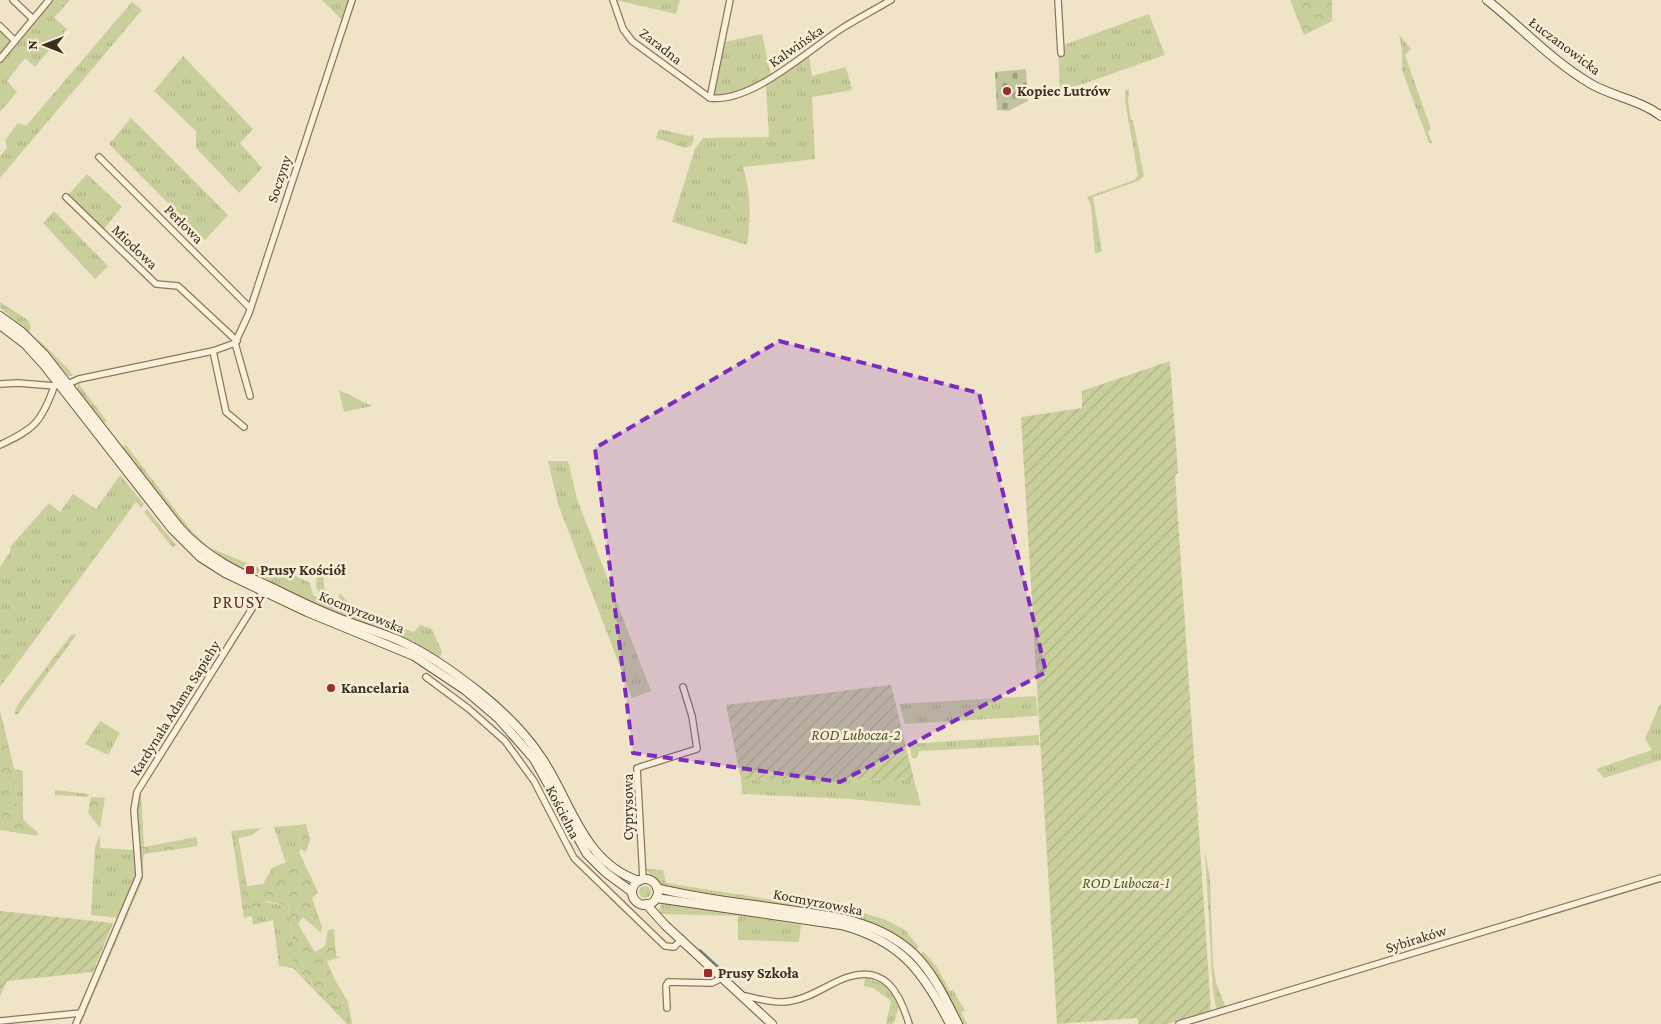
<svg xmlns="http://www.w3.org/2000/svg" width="1661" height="1024" viewBox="0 0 1661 1024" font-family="'Crimson Pro',serif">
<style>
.grass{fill:url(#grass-tufts)}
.forest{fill:url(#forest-crowns)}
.cemetery{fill:url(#cemetery-stones)}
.garden{fill:url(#garden-furrows)}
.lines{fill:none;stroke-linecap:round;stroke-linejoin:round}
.stream{stroke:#6f938a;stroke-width:2}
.street-casing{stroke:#8d765c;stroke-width:8}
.secondary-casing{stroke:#6f573f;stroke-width:10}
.street{stroke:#faf1dc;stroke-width:5.5}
.secondary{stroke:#faf1dc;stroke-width:8}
.marked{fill:#7b2cbf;fill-opacity:0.2;stroke:#7b2cbf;stroke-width:4;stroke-dasharray:10 6;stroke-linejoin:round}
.poi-dot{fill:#9e2a2b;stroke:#f7eed8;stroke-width:2}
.labels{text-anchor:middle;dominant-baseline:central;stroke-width:5;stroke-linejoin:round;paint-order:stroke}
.street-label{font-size:15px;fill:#3d2e20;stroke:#f7eed8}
.poi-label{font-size:15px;font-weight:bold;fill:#3d2e20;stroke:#f7eed8;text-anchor:start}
.park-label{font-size:15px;font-style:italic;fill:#4d5a26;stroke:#f7eed8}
.quarter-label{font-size:18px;letter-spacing:1px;fill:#6b2e1e;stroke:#f7eed8}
</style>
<defs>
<pattern id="grass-tufts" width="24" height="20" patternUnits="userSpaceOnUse" patternTransform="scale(1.25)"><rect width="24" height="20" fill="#c9cf9b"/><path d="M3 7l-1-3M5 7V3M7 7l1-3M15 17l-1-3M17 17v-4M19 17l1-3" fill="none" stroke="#aeb285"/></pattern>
<pattern id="forest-crowns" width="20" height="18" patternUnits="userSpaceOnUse" patternTransform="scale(1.25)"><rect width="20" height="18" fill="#c9cf9b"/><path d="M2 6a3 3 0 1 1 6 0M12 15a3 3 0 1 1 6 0" fill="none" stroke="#aeb285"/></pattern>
<pattern id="cemetery-stones" width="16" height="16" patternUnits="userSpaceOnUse" patternTransform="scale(1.25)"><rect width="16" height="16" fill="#bfc49a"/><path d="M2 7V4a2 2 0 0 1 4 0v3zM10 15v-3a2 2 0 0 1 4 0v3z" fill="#9ca07d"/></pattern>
<pattern id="garden-furrows" width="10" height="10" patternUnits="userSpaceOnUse" patternTransform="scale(1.25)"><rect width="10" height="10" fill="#c9cf9b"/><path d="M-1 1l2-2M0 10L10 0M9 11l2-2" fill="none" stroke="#aeb285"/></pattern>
</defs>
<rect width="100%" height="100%" fill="#f0e4c8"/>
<!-- grass -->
<g class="grass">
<polygon points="51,0 70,0 54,18 67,29 35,67 25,58 7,81 17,92 0,112 0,61"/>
<polygon points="322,0 349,0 342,20"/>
<polygon points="616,0 680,0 676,14"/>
<polygon points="132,2 142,10 0,178 0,156 7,148 5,140 18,123 26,126"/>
<polygon points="1149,14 1165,55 1060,92 1058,47"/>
<polygon points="0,27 14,40 0,57"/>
<polygon points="762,34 771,76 746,89 719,98 714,96 725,42"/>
<polygon points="1399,34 1411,49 1405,55 1431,129 1428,131 1432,143 1429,143 1402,70 1402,50"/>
<path d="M809,55l3,21 34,-9 6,23 -40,7 3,62 -72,8c8,25 8,52 4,78l-75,-23 23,-73 8,-11 66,-1 -3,-52z"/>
<polygon points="183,56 253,129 240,143 262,168 239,193 196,148 196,131 154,91"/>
<polygon points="1129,89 1128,102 1131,120 1133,120 1144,176 1138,181 1093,197 1102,251 1095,254 1091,205 1087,197 1134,180 1138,176 1125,100 1125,90"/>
<polygon points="131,118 228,215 205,240 109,144"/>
<polygon points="659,129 689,136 692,135 694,138 692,145 685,148 656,138"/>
<polygon points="87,174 122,207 103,230 68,195"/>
<polygon points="54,211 108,266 95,279 43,223"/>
<polygon points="0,302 28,320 31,328 29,332 0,308"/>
<polygon points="35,336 70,371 73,376 68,376"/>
<polygon points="78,383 107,421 104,423 77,390"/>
<polygon points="339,390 372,406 344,412"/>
<polygon points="126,445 190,529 208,547 274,574 294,575 310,583 313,595 322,600 316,586 317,572 323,575 326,603 336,606 340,593 349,603 347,611 414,632 420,625 432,629 442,652 439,659 412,641 345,618 279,588 255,572 234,566 215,555 188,532 122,447"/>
<polygon points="548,461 568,461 577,499 651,691 632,698 558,504"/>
<polygon points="120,475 144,504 141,508 136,502 0,687 0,567 11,550 10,547 49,503 60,512 73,494 96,509"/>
<polygon points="147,509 176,545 173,548 144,512"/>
<polygon points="1036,696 1038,716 905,724 899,704"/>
<polygon points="1661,705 1661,760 1604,778 1596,769 1652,750 1645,739 1659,706"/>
<polygon points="100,721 120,733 108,755 85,744"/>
<polygon points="1039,735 1039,745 919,751 917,758 912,758 909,744"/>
<polygon points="14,769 23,771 23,820 18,815"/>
<polygon points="741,779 914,780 921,806 850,799 742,794"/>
<polygon points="55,790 89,794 88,797 55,795"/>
<polygon points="297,825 301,849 299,852 289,853 286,863 274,827"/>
<polygon points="100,835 100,848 135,850 138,870 120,918 91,915 95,847"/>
<polygon points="233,842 239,842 247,886 243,893 251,891 253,900 288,906 293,938 293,965 335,1006 348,1002 352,1024 347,1024 293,968 279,966 273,920 253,925 252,916 244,918"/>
<polygon points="1205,852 1210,878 1213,965 1216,982 1226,1008 1217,1012 1213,992"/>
<polygon points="141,862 143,862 143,879 81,1024 78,1024 124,919"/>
<polygon points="645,869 663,870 666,883 792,903 846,908 884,919 905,930 918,946 917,949 912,949 876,925 849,915 662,886"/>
<circle cx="645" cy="892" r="6"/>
<polygon points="671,903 801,925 799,942 738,940 738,916 661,914 659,909 661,904"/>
<polygon points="923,951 937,967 950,991 953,990 965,1011 961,1011 967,1024 962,1024 945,992 920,956"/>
<path d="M865,978c12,3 34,10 34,26 0,6 -4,14 -6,20h-7l5,-23 -18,-13 -9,-2z"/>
</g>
<!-- forest -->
<g class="forest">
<polygon points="1290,0 1332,0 1332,21 1304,35"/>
<polygon points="77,634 17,715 14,713 18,704 71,635"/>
<polygon points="0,710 14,769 18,815 37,832 38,836 0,830"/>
<polygon points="141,793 144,847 196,837 198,846 144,854 143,862 141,862 137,803"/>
<polygon points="91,797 105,798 100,828 88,813"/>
<polygon points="306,824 310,840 306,852 301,849 297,825"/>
<polygon points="262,828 252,835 239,838 239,842 233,842 231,831"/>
<polygon points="299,852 318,892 312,898 322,927 321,933 303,917 298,924 315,952 325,946 328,930 334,929 336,956 341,957 327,961 334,978 348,1002 335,1006 293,965 293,938 288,906 266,901 264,907 250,909 249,902 253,900 251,892 246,897 242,893 247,886 263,884 272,868 287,862 289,853"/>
</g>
<!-- cemetery -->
<polygon class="cemetery" points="1026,69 1028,101 1008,111 997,110 995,72"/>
<!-- garden -->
<g class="garden">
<polygon points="1170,361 1178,473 1175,475 1211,1011 1168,1024 1139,1024 1137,1018 1057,1024 1021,417 1082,408 1082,391"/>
<polygon points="891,685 914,780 741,779 726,705"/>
<polygon points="0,911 113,923 93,972 7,981 0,996"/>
</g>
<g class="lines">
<!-- stream -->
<polyline class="stream" points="700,950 722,970"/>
<defs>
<g id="street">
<polyline points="13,0 33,19"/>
<path d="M613,0l10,29 9,12 78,57c42,5 97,-47 131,-69 16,-10 33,-19 50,-29"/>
<polyline points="1058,0 1061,53"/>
<polyline points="0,26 15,41"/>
<polyline points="0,59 49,0"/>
<polyline points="710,98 730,0"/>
<polyline points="99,157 250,308"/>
<polyline points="66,197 156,284 178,286 237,341"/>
<polyline points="235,343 250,396"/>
<polyline points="213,351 226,412 244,427"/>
<polyline points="0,384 18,383 55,386"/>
<polyline points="68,384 79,379 213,351 235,343 249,313 352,0"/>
<path d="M0,445c34,-16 41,-22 54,-58"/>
<polyline points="426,677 469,709 505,741 534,781 574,858 665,946 674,947 682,939"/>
<polyline points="643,879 637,768 697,749 692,716 683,687"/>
<path d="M743,998l2,-2c15,3 31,8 46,5 21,-3 38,-18 57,-24 38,-12 52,17 61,47"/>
<polyline points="667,1008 666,986 668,982 712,983 722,978"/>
<polyline points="0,1021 81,1013"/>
<polyline points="76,1024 139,876 134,810 137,792 263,591"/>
<polyline points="1179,1024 1661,878"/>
</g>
<g id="secondary">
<path d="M1487,0c35,28 65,61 104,84 23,13 49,16 70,32"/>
<path d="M0,316l22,16 22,22 135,173c27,31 61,46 98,63 22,11 45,22 69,31 16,6 33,11 50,18 32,14 61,35 88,57 23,19 43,39 59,64 29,44 40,102 96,121"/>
<polyline points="0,325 25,344 44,365 172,529 200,557 225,573 307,612 414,656 465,690 499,719 534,759 587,854 605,872 632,892"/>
<circle cx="645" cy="892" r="13"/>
<path d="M657,888c42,11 88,15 132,22 45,6 89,11 124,43 20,19 33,47 45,71"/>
<path d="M656,898l185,27c60,16 82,46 109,99"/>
<polyline points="646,904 665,925 772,1024"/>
</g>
</defs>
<!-- street casing -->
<use href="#street" class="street-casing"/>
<!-- secondary casing -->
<use href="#secondary" class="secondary-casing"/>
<!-- street -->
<use href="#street" class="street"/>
<!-- secondary -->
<use href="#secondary" class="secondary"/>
</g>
<!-- marked area -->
<path class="marked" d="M779,341l200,52 67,279 -206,110 -207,-29 -38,-305z"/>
<!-- markers -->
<g class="poi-dot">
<circle cx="1007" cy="91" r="5"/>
<rect x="245" y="565" width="10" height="10" rx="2.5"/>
<circle cx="331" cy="688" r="5"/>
<rect x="703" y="968" width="10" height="10" rx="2.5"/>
</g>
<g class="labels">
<!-- street labels -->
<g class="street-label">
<text transform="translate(661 46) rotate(38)">Zaradna</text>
<text transform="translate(796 46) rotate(-35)">Kalwińska</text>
<text transform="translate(1565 46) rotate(37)">Łuczanowicka</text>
<text transform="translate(279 179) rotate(-72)">Soczyny</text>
<text transform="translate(184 224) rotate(45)">Perłowa</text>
<text transform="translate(135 247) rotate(44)">Miodowa</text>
<text transform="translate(362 612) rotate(22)">Kocmyrzowska</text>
<text transform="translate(175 708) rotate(-58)">Kardynała Adama Sapiehy</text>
<text transform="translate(628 807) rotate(-90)">Cyprysowa</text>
<text transform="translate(563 812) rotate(63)">Kościelna</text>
<text transform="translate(818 902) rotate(11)">Kocmyrzowska</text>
<text transform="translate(1416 939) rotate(-17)">Sybiraków</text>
</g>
<!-- poi labels -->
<g class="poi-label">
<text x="1017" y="91">Kopiec Lutrów</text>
<text x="260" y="570">Prusy Kościół</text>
<text x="341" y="688">Kancelaria</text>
<text x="718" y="973">Prusy Szkoła</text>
</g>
<!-- park labels -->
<g class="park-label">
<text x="856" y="735">ROD Lubocza-2</text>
<text x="1126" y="883">ROD Lubocza-1</text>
</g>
<!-- quarter labels -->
<g class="quarter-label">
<text x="239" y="602">PRUSY</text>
</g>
</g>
<!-- north arrow -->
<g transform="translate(45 45) rotate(270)" stroke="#f7eed8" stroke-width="4" paint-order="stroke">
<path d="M0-4L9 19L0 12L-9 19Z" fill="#3d2e20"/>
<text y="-8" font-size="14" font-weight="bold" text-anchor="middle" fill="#3d2e20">N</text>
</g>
</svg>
